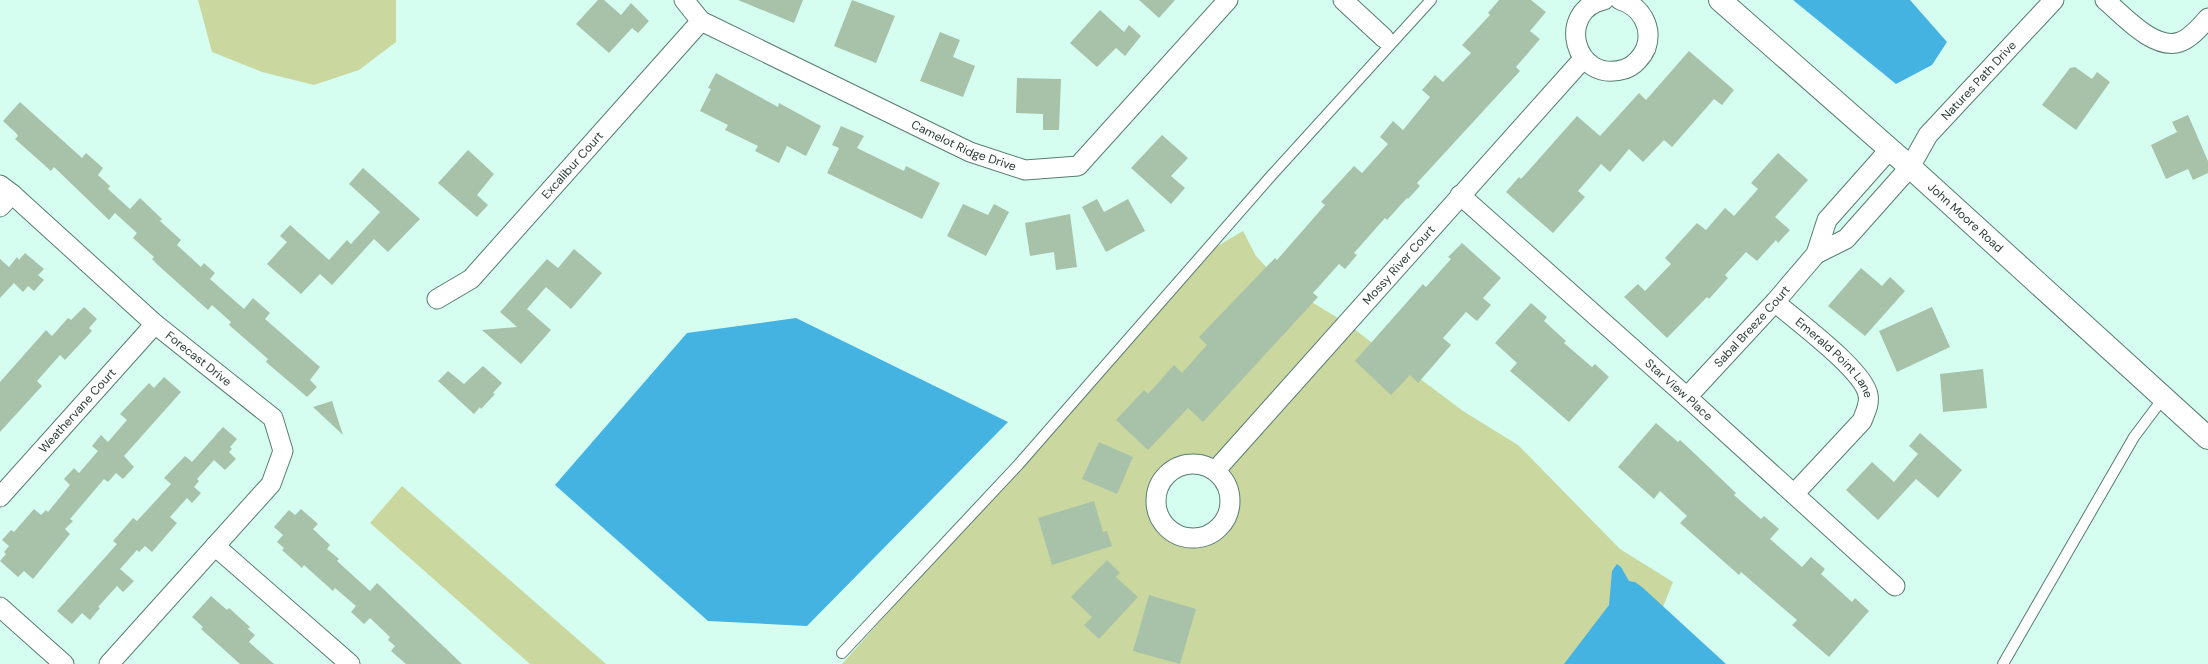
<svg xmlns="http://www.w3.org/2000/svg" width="2208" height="664" viewBox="0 0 2208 664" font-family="'DM Sans',sans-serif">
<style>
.green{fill:#cad89f}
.water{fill:#44b3e1}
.building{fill:#a7c2a9}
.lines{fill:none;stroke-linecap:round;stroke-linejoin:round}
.service-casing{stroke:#577c71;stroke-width:12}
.minor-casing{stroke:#577c71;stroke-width:21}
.tertiary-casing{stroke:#577c71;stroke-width:24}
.service{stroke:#fff;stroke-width:10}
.minor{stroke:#fff;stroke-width:19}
.tertiary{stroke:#fff;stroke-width:22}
.labels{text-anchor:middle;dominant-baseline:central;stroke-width:4;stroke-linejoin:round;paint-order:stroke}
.street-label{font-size:12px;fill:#2c3c37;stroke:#fff}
</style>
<rect width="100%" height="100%" fill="#d5fef1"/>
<!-- green -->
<g class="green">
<polygon points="198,0 396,0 396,42 359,70 314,85 262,72 212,52"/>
<path d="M1243,231l13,25 26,28 56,34 -126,142c-63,-27 -93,70 -29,86 12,2 25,1 35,-6 24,-15 26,-48 9,-69l127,-142 109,82 55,34 102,104 53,33 -33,82h-798l369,-414z"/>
<polygon points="402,486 606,664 530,664 370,523"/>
</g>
<!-- water -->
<g class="water">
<polygon points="1793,0 1910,0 1947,42 1932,65 1896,84"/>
<polygon points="796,318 1008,422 807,626 708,621 555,485 687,333"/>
<polygon points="1617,564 1621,567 1629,581 1635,582 1642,587 1726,664 1564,664 1609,605 1612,571"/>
</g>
<!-- building -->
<g class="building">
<polygon points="598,0 604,0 621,15 631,3 649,21 638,33 632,28 609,53 576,24"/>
<polygon points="738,0 803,0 794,23"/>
<polygon points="852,0 895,16 876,63 834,46"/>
<polygon points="1139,0 1175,0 1159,18"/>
<polygon points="1499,0 1531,0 1546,12 1530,31 1540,39 1516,67 1520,71 1417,183 1420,186 1408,199 1407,198 1387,220 1385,218 1354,253 1357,255 1345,269 1339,264 1313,293 1318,297 1203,422 1188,408 1148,450 1116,420 1144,390 1148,394 1174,365 1182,373 1207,345 1199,337 1275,258 1277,260 1325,205 1321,202 1354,166 1362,173 1388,144 1380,137 1393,121 1403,130 1430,97 1422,90 1435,75 1443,82 1471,53 1462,45 1490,15 1488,13"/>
<polygon points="1100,10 1124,32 1129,25 1141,36 1125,56 1116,48 1097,67 1070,43"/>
<polygon points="940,32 960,40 953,57 975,66 963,97 920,81"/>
<polygon points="1689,51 1734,90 1722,105 1714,99 1672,147 1664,140 1643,162 1629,149 1610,172 1601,164 1578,191 1585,197 1553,233 1506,192 1519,177 1521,179 1577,116 1600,136 1639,93 1646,100"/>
<polygon points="2075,67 2092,79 2097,72 2110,82 2076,130 2042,105 2070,68"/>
<polygon points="716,73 778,107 779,103 821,126 806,156 787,146 779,163 755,151 758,146 725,130 728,125 700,111 711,89 708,88"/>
<polygon points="1017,78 1061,79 1059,130 1043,130 1043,114 1016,113"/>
<polygon points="20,102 82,158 86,153 103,168 98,175 110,186 108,189 130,209 140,198 162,219 160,221 181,240 177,245 201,267 204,263 215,273 210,279 244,309 253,298 270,313 265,319 320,367 310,380 317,387 307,397 266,362 268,359 229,325 231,322 212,305 208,310 159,266 152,259 154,257 133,238 137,233 115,213 109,220 54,167 51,171 15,139 18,136 16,133 3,121"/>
<polygon points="2188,115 2208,161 2208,173 2193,180 2188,169 2166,179 2151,145 2177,132 2172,122"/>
<polygon points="841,126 864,136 857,148 904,171 906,166 940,183 922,219 827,173 839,148 832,145"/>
<polygon points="1162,135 1188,158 1171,176 1185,188 1171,204 1131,168"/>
<polygon points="468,150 494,174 477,195 488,205 477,217 438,183"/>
<polygon points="1778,153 1808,180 1775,217 1790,230 1778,243 1776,240 1757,261 1746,252 1725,275 1728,278 1709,299 1707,297 1667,338 1624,297 1638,284 1645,291 1671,264 1665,258 1697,223 1706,230 1725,208 1734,216 1758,189 1751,183"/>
<polygon points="363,168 420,219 388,252 374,239 332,285 320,274 301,294 267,264 287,242 280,236 290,225 329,260 347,240 351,244 380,212 349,184"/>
<polygon points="1097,199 1104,212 1128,199 1145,231 1106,252 1082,207"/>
<polygon points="963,204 988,215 994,204 1009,212 986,256 947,236"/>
<polygon points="1070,214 1077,267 1056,270 1054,252 1030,256 1025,223"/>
<polygon points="1462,243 1501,278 1483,298 1491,305 1477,321 1466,312 1443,338 1451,345 1432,367 1418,383 1410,375 1391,395 1355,361 1423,284 1426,287 1451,259 1448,257"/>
<polygon points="574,249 602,273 571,309 546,287 527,309 551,330 521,364 482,330 517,327 500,312 547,259 558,268"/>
<polygon points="25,253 44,269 38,275 44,280 34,291 28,286 23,292 14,283 0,298 0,259 9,267 17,257 19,260"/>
<polygon points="1861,268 1882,286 1890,277 1905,291 1865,336 1828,306"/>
<polygon points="1531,303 1547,317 1544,321 1566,341 1564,343 1592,367 1595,364 1609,377 1569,422 1510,371 1517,363 1495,343"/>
<polygon points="84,307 97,319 89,328 92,331 65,360 60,355 37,381 42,386 0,432 0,382 46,330 52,336 68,318 71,320"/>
<polygon points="1932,307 1950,347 1897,372 1879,331"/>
<polygon points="483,366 502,383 493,393 495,394 481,409 480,407 474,414 438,381 448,371 464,384"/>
<polygon points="1983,369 1987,408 1943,412 1940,374"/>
<polygon points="164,377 181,392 124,456 134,467 123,479 116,473 108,482 104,479 70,519 73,521 65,529 70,534 33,579 24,571 18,577 0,561 6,554 4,552 9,546 2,540 11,530 14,532 34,509 41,515 46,510 48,512 70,485 64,479 74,468 79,473 98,451 92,446 101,435 108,442 127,420 120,414 149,383 154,388"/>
<polygon points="332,401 343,435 313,407"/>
<polygon points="1656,423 1678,442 1680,440 1694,453 1736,493 1734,495 1761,519 1764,516 1779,529 1770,539 1802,567 1811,557 1825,569 1821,574 1852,602 1855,598 1869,611 1829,657 1792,625 1797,620 1741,572 1739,575 1680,523 1687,516 1660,491 1654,499 1618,467"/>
<polygon points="223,427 237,439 230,447 232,449 229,452 236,459 225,470 214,460 197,479 199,481 194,487 201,493 192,503 187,498 170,517 177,523 152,552 145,546 139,552 137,550 120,569 134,581 123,592 117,586 98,607 100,608 90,620 82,613 72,624 57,611 117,544 113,541 133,518 137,521 171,484 164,478 185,456 192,462"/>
<polygon points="1920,433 1962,470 1938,498 1916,479 1878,520 1846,490 1872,462 1894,482 1918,454 1909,446"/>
<polygon points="1099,442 1133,457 1117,494 1082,479"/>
<polygon points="1094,501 1103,532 1107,531 1112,546 1052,565 1038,518"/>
<polygon points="301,509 318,524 313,529 330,545 327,549 339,559 337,561 370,591 377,583 462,664 406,664 391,651 395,646 388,640 390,637 370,618 364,624 351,612 356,606 335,588 333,591 304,565 302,568 282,550 284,548 277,542 283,535 274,527 289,510 295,515"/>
<polygon points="1107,560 1120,573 1116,577 1138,597 1099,639 1084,625 1092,617 1071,597"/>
<polygon points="1149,595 1196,609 1180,664 1133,651"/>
<polygon points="211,596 227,610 229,608 250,627 248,629 255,635 249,642 274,664 240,664 201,629 203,627 192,617"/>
</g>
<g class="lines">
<defs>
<g id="service">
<polyline points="842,653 1019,464 1271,176 1431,0"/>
<polyline points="2003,664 2134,437 2164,397"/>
</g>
<g id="minor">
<path id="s1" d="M684,0l17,21 269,131 55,18 53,-4 150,-166"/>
<polyline points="1343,0 1384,38"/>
<path d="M1604,0c-48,10 -31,85 21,69 9,-3 17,-12 21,-21 7,-21 -5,-42 -26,-48"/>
<path d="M2105,0c18,15 49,51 75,42 11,-4 20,-15 28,-24"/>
<path id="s2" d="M0,185l12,9 143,130 118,94 10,33 -12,33 -162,180"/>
<path id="s3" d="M1460,195l227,202 208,189"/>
<polyline points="0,207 12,194"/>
<path id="s4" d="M1816,254l30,-15 64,-72 18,-32 126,-135"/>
<path id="s5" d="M437,299l34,-20 230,-258"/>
<path id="s6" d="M1775,302c20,18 89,68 93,93 2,9 -3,18 -6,26l-68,73"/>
<path id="s7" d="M1687,397l88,-95 41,-48 11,-34 63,-71"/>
<circle cx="1193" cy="501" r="37"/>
<path id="s8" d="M1215,471l368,-412"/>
<path id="s9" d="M0,497l155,-173"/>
<polyline points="215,546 350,664"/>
<polyline points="0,607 64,664"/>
</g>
<g id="tertiary">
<path id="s10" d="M1720,0l190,167 298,271"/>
</g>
</defs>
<!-- service casing -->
<use href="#service" class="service-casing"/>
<!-- minor casing -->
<use href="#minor" class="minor-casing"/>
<!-- tertiary casing -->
<use href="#tertiary" class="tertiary-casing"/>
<!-- service -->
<use href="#service" class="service"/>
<!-- minor -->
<use href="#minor" class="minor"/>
<!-- tertiary -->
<use href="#tertiary" class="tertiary"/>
</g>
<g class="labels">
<!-- street labels -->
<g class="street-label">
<text stroke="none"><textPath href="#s4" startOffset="241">Natures Path Drive</textPath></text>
<text stroke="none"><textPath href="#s1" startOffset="318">Camelot Ridge Drive</textPath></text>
<text stroke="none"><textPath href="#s5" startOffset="192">Excalibur Court</textPath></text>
<text stroke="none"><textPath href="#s10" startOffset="328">John Moore Road</textPath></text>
<text stroke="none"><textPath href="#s8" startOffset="276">Mossy River Court</textPath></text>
<text stroke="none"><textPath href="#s7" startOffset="96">Sabal Breeze Court</textPath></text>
<text stroke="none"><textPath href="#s2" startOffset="264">Forecast Drive</textPath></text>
<text stroke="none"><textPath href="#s6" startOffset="82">Emerald Point Lane</textPath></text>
<text stroke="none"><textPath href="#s3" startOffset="293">Star View Place</textPath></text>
<text stroke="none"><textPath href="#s9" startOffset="116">Weathervane Court</textPath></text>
</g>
</g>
</svg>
